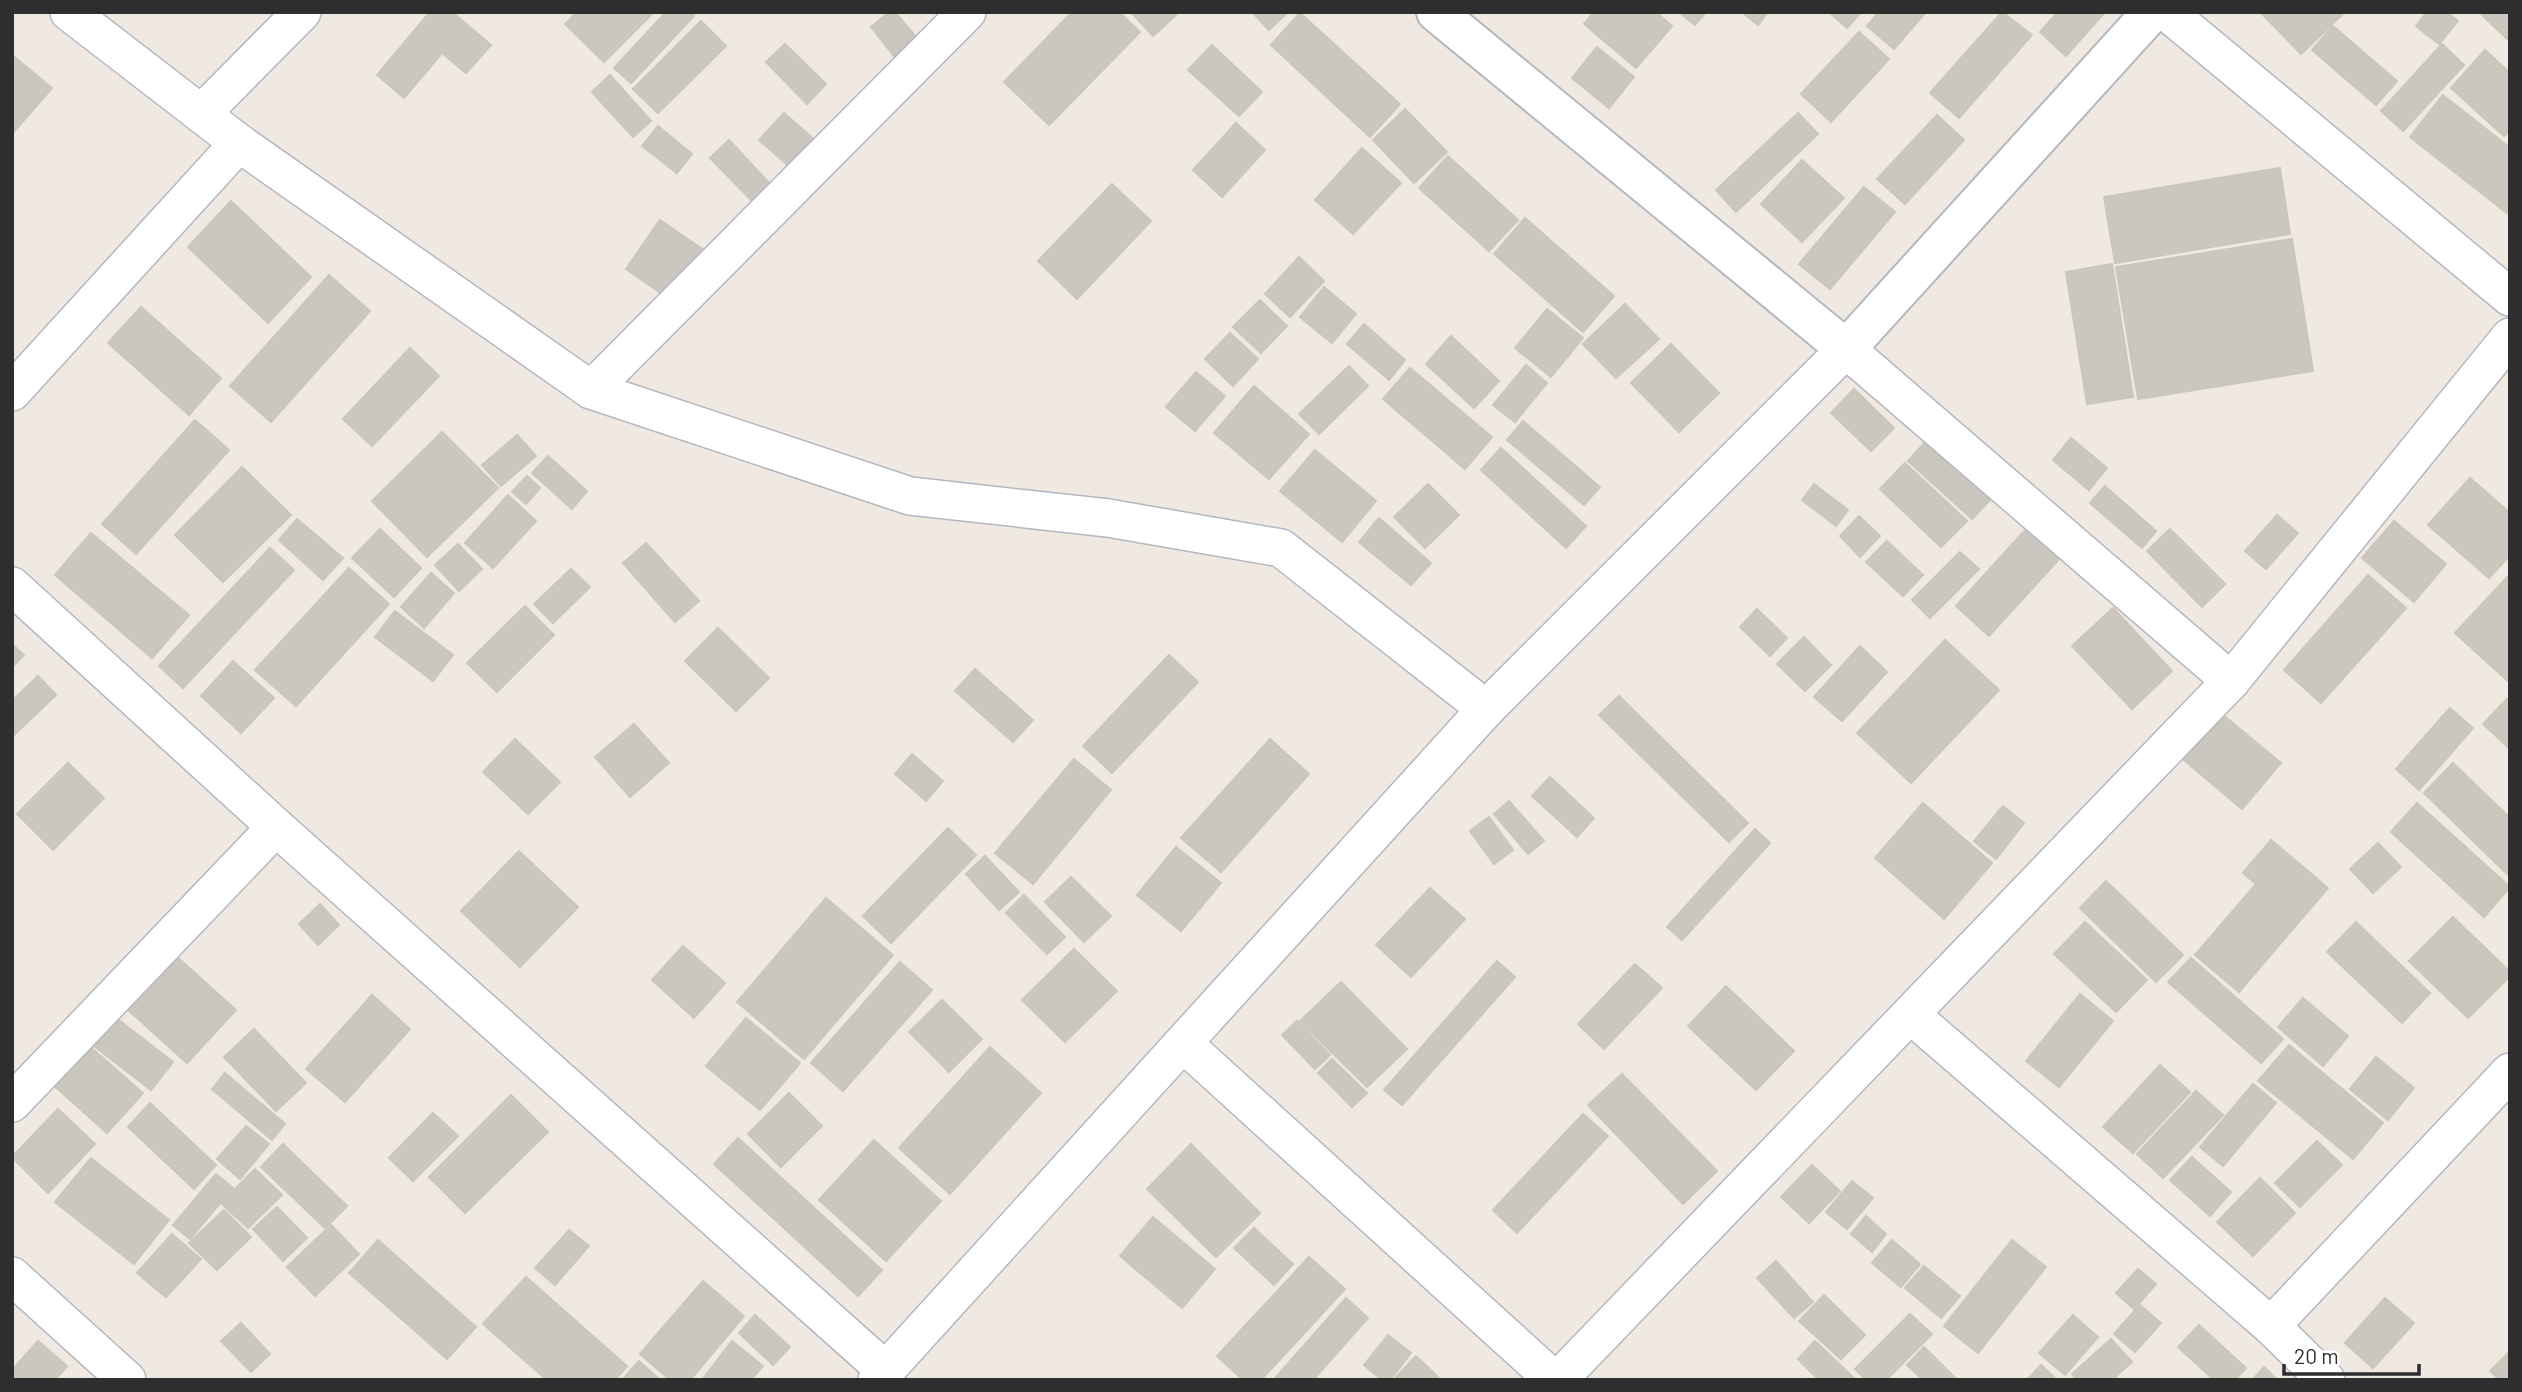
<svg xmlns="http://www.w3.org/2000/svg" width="2522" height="1392" viewBox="0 0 2522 1392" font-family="Barlow,sans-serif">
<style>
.building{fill:#cbc7bf;stroke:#cbc5ba;stroke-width:2}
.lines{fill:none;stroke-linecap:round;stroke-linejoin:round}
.street-casing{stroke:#b4b7c1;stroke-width:40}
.secondary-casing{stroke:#b4b7c1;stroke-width:42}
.street{stroke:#fff;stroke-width:37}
.secondary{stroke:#fff;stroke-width:38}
</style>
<rect width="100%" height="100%" fill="#efe9e1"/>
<!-- building -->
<g class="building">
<polygon points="430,12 452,12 491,45 466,73 442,53 404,98 377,75"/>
<polygon points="577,12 654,12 604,62 565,24"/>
<polygon points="666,12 690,12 694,16 631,83 614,68"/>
<polygon points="889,12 895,12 917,38 894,56 871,27"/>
<polygon points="1072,12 1119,12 1140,32 1049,125 1004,82"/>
<polygon points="1131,12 1174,12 1176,15 1153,36"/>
<polygon points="1252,12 1288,12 1269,30"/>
<polygon points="1594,12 1656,12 1672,26 1636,68 1584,24"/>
<polygon points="1679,12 1706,12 1695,25"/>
<polygon points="1742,12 1768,12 1758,25"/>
<polygon points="1829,12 1861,12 1847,28"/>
<polygon points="1879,12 1926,12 1894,49 1867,26"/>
<polygon points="2002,12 2032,35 1959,118 1930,93"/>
<polygon points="2058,12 2105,12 2066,56 2040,32"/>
<polygon points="2260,12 2345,12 2301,54"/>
<polygon points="2427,12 2447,12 2458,21 2439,44 2416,26"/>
<polygon points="2479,12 2510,12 2510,42"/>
<polygon points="1300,13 1400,104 1370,137 1271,45"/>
<polygon points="701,21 726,46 658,113 633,89"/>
<polygon points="2333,26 2397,81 2376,105 2312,50"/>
<polygon points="1859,32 1889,59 1831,122 1801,94"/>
<polygon points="785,44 826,84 807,104 766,62"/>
<polygon points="2442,44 2464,65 2403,131 2381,111"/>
<polygon points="1212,45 1262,92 1239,116 1188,70"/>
<polygon points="1597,47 1634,77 1609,108 1572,78"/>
<polygon points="2485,50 2510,73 2510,130 2504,136 2451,88"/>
<polygon points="12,55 52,88 12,134"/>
<polygon points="610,75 651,121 633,137 592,92"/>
<polygon points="2443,95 2510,148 2510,209 2507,213 2410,137"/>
<polygon points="1405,109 1447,152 1414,183 1373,140"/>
<polygon points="784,113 815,140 790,167 759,140"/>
<polygon points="1798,113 1818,134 1736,212 1716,190"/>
<polygon points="1937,115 1964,140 1905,204 1877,179"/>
<polygon points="1236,123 1265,150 1222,197 1193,170"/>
<polygon points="658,126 692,154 677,173 642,146"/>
<polygon points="729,140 773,187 755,204 710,158"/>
<polygon points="1362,148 1401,183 1353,234 1315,200"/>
<polygon points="1448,156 1518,220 1489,251 1419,188"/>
<polygon points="1802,160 1844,198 1802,242 1761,204"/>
<polygon points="2280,168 2290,234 2115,263 2104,197"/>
<polygon points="1112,184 1151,221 1077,299 1038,261"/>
<polygon points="1864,187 1895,212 1830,289 1799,264"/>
<polygon points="231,201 311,277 268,323 188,247"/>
<polygon points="1525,218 1614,296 1583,332 1494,254"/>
<polygon points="660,220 708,253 674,302 626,269"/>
<polygon points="2292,239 2313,371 2138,399 2116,267"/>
<polygon points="1299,257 1324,281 1290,317 1265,294"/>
<polygon points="2112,264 2133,397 2087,404 2066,272"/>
<polygon points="329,275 370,311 271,422 230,386"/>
<polygon points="1324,287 1356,314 1332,343 1300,317"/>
<polygon points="1260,300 1287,326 1261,353 1233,327"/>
<polygon points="1625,304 1659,339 1616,378 1583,344"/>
<polygon points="141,307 221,378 189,415 108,343"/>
<polygon points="1547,309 1583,338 1551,377 1515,348"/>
<polygon points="1364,324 1405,360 1389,380 1347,344"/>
<polygon points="1230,333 1258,359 1233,386 1205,359"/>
<polygon points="1451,336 1499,381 1474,408 1426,364"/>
<polygon points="1671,344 1719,393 1679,432 1631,383"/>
<polygon points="410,348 439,376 372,446 343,419"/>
<polygon points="1526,365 1547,383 1515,422 1493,405"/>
<polygon points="1349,366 1368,386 1319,434 1299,414"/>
<polygon points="1410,368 1492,437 1465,469 1383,399"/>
<polygon points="1196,372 1225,396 1195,431 1166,407"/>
<polygon points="1254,386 1309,434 1269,479 1214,433"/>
<polygon points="1854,389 1894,428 1871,451 1831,413"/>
<polygon points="195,420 229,450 136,554 102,524"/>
<polygon points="1523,421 1600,487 1584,505 1507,440"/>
<polygon points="442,432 498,488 427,557 372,501"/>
<polygon points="517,435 536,456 501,486 482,465"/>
<polygon points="2071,438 2107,468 2089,490 2053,460"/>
<polygon points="1927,440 1991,499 1972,519 1908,461"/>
<polygon points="1501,448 1586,526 1566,548 1481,470"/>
<polygon points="1315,450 1376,501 1342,542 1280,491"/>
<polygon points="548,456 587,491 572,509 532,473"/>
<polygon points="1905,463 1967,521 1941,547 1880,489"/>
<polygon points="242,467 291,515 223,582 175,535"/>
<polygon points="527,476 540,488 526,504 512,492"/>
<polygon points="2470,478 2510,513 2510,555 2489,578 2428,525"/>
<polygon points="1428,484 1459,515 1425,548 1394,517"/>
<polygon points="1814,484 1848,510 1836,526 1802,500"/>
<polygon points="2105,486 2156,531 2142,548 2090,503"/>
<polygon points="508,495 536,521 493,568 465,543"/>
<polygon points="2277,515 2298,533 2266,569 2245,551"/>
<polygon points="1859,516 1880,536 1860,557 1840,536"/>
<polygon points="1379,518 1431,563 1411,585 1359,542"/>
<polygon points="297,519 343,558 323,580 279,540"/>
<polygon points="2394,521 2446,564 2414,602 2362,558"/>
<polygon points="2028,527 2061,557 1989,636 1956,606"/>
<polygon points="380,529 421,568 394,597 352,558"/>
<polygon points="2170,529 2225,584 2202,607 2147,551"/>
<polygon points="91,533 189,615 152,658 55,575"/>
<polygon points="1887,541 1923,575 1903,596 1866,562"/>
<polygon points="646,543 699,601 675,622 623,563"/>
<polygon points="458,544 482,569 459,591 435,565"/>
<polygon points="270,548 294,570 183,688 159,666"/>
<polygon points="1960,552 1979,569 1930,618 1912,600"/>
<polygon points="349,568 389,604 296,706 255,670"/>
<polygon points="571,569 590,587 553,623 534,604"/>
<polygon points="431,573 454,593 424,628 401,607"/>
<polygon points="2510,574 2510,683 2455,633"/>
<polygon points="2368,575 2406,608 2321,703 2284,670"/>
<polygon points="525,606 554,635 497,692 467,663"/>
<polygon points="2113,608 2172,671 2132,709 2072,646"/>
<polygon points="1757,609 1787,638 1770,656 1740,627"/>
<polygon points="395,611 453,655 433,681 375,637"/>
<polygon points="718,628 769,678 736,711 685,661"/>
<polygon points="1804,637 1831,665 1805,691 1777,664"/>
<polygon points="1945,640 1999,690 1911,783 1857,733"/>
<polygon points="12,644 24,655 12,667"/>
<polygon points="1860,646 1887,672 1842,721 1814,697"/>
<polygon points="1169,655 1198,682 1112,773 1083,746"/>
<polygon points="233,661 274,698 241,733 201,696"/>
<polygon points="975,669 1033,720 1013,742 955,691"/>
<polygon points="38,676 56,695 12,737 12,701"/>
<polygon points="1619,696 1748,823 1729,842 1599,715"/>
<polygon points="2507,699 2510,702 2510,749 2483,724"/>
<polygon points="2450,708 2473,728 2419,790 2396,769"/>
<polygon points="2223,715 2281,763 2242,809 2184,760"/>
<polygon points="634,724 669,763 630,797 595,757"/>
<polygon points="515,739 560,782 528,814 483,772"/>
<polygon points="1270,739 1309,774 1221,872 1181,838"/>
<polygon points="912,754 943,781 926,801 895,774"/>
<polygon points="1074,759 1111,790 1033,884 995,853"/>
<polygon points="68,763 104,798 53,850 17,814"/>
<polygon points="2453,763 2510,818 2510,870 2507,874 2424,793"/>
<polygon points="1550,777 1594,818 1577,837 1532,796"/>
<polygon points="1509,801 1544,841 1528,854 1494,814"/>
<polygon points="1923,803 1992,863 1944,919 1875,858"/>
<polygon points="2417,803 2510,887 2484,917 2391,832"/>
<polygon points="2003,806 2024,823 1996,859 1974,841"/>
<polygon points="1489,817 1513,850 1494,864 1470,831"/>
<polygon points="948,828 976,855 891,943 863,916"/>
<polygon points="1755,829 1770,843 1682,940 1667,927"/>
<polygon points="2271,840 2328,888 2239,992 2195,955 2256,884 2243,873"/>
<polygon points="2378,843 2401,867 2373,893 2350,869"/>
<polygon points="1176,847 1221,883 1181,931 1137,895"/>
<polygon points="519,851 578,907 520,967 461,911"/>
<polygon points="985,856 1019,892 999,910 966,874"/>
<polygon points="1071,877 1111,916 1084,942 1045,902"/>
<polygon points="2106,881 2183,955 2156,982 2080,908"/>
<polygon points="1430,888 1465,919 1411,977 1376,945"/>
<polygon points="1024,895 1065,937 1047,954 1006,913"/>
<polygon points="826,898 893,955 804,1059 737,1002"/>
<polygon points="320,904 339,925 318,945 299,924"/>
<polygon points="2453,917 2510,972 2510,976 2468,1018 2409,961"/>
<polygon points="2085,922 2147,980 2116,1012 2054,954"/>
<polygon points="2356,922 2430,993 2402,1023 2327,952"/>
<polygon points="683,946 725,983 694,1018 652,980"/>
<polygon points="1074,949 1117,991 1065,1042 1022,1000"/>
<polygon points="175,955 236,1010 187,1063 126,1008"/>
<polygon points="2191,958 2283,1039 2261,1063 2168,982"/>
<polygon points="1497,961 1515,977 1402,1105 1384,1090"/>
<polygon points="900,962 932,990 843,1091 811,1063"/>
<polygon points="1635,964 1662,988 1604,1049 1578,1024"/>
<polygon points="1341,982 1407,1049 1367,1087 1300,1021"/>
<polygon points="1726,986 1794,1051 1756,1090 1688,1026"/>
<polygon points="2080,994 2113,1021 2059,1087 2026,1061"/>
<polygon points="372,995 410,1029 345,1102 306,1069"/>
<polygon points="2303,998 2348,1036 2323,1066 2278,1027"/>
<polygon points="942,1000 982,1039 949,1072 909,1032"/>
<polygon points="111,1014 173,1062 151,1090 89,1042"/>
<polygon points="746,1018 800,1063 760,1110 706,1066"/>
<polygon points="1297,1021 1330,1055 1315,1069 1282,1035"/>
<polygon points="254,1029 306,1083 276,1111 224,1057"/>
<polygon points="87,1044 143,1093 107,1133 51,1083"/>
<polygon points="2289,1045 2383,1123 2353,1159 2258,1081"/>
<polygon points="990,1047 1041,1093 950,1194 899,1148"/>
<polygon points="2376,1057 2414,1088 2388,1120 2350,1089"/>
<polygon points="1332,1059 1367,1093 1352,1107 1318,1073"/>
<polygon points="2160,1065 2190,1092 2133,1153 2103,1127"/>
<polygon points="225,1073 285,1124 272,1140 212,1089"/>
<polygon points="1622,1074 1717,1171 1683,1204 1588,1105"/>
<polygon points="2253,1084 2276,1103 2223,1166 2200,1147"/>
<polygon points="2196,1091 2223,1115 2163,1178 2137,1154"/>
<polygon points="789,1093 822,1126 781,1167 748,1134"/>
<polygon points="511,1095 548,1132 465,1213 429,1177"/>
<polygon points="150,1103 216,1165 194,1189 128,1127"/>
<polygon points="58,1109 95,1144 48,1193 12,1157"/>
<polygon points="433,1113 458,1136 413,1181 389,1158"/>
<polygon points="1583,1114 1608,1136 1517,1233 1493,1210"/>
<polygon points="246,1126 269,1144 240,1179 217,1159"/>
<polygon points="738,1138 882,1270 858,1296 714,1164"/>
<polygon points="874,1140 941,1201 886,1261 819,1200"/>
<polygon points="2317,1141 2342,1165 2300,1207 2275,1183"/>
<polygon points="283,1144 347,1206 325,1228 261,1167"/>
<polygon points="1191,1144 1260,1213 1216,1257 1147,1189"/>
<polygon points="2192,1157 2231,1192 2210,1216 2170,1180"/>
<polygon points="91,1158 169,1220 134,1264 55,1202"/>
<polygon points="1812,1165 1840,1191 1809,1223 1781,1197"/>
<polygon points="255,1169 282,1195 248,1228 221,1203"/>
<polygon points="216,1174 233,1188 190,1239 173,1225"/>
<polygon points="2260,1178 2295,1213 2253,1256 2217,1222"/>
<polygon points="1852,1181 1873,1198 1847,1229 1826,1212"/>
<polygon points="277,1207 307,1238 283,1261 253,1229"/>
<polygon points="224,1210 251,1237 217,1270 189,1243"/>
<polygon points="1866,1216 1886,1234 1872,1252 1851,1234"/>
<polygon points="1153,1217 1215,1269 1182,1308 1120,1256"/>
<polygon points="331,1225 359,1254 315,1296 287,1267"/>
<polygon points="1254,1228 1293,1264 1274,1285 1234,1248"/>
<polygon points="569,1230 589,1246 555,1285 535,1268"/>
<polygon points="172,1234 201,1259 166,1297 137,1273"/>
<polygon points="378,1240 476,1327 447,1359 349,1273"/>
<polygon points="1892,1240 1920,1264 1901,1287 1872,1263"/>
<polygon points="2012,1240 2046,1267 1978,1353 1944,1326"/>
<polygon points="1309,1257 1345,1289 1261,1380 1243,1380 1217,1356"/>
<polygon points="1776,1261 1813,1302 1794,1318 1757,1278"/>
<polygon points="1924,1266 1960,1296 1941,1318 1905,1288"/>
<polygon points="2138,1269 2156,1284 2134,1309 2116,1293"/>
<polygon points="526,1277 627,1366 615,1380 547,1380 483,1324"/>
<polygon points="703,1281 744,1316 690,1380 670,1380 640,1354"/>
<polygon points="1824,1295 1865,1335 1841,1359 1799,1321"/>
<polygon points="1346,1298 1368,1318 1313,1380 1279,1380 1276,1377"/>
<polygon points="2385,1298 2414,1323 2373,1368 2345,1343"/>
<polygon points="2140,1305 2161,1323 2135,1352 2114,1334"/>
<polygon points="1910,1314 1932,1334 1886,1380 1866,1380 1855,1369"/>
<polygon points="755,1315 790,1347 773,1365 739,1333"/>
<polygon points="2073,1315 2098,1337 2065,1375 2039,1353"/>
<polygon points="241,1323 270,1354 251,1372 221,1341"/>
<polygon points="2199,1325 2246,1368 2235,1380 2214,1380 2178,1347"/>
<polygon points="1388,1335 1411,1353 1390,1380 1382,1380 1364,1365"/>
<polygon points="2111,1339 2132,1362 2112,1380 2077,1380 2072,1374"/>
<polygon points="38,1341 67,1366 55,1380 12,1380 12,1370"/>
<polygon points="732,1341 763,1366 751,1380 702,1380"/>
<polygon points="1815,1341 1856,1380 1819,1380 1798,1359"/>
<polygon points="1924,1347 1957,1380 1923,1380 1907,1365"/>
<polygon points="2510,1351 2510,1380 2500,1380 2490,1371"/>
<polygon points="1416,1356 1441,1380 1399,1380 1396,1377"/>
<polygon points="639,1361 660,1380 622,1380"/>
<polygon points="2041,1365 2057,1380 2027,1380"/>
<polygon points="2264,1367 2277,1380 2252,1380"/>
</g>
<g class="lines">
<defs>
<g id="street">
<polyline points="69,12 239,143 591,390 910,496 1108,518 1281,548 1486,709"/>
<polyline points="2167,12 2510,297"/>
<polyline points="201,114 302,12"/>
<polyline points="591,390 967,12"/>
<polyline points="12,392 239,143"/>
<polyline points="12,586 276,827 885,1370"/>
<polyline points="1911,1015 2271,1326 2326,1380"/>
<polyline points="1184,1044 1554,1380"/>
<polyline points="12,1103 276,827"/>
<polyline points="12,1276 127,1380"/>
<polyline points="2271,1326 2510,1072"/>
<polyline points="877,1380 1486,709 1846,349 2231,681"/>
<polyline points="1558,1380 2231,681 2510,337"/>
</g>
<polyline id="secondary" points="1436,12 1846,349 2152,12"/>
</defs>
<!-- street casing -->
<use href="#street" class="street-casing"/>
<!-- secondary casing -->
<use href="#secondary" class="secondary-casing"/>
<!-- street -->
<use href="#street" class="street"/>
<!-- secondary -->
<use href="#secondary" class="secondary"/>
</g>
<!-- border -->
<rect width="2522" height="1392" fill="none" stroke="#2e2e2e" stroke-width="28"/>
<!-- scale -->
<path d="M2284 1364v10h135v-10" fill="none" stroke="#2e2e2e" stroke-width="3.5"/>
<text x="2294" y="1364" font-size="21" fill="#2e2e2e" stroke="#ffffff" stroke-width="5" paint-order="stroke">20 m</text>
</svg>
